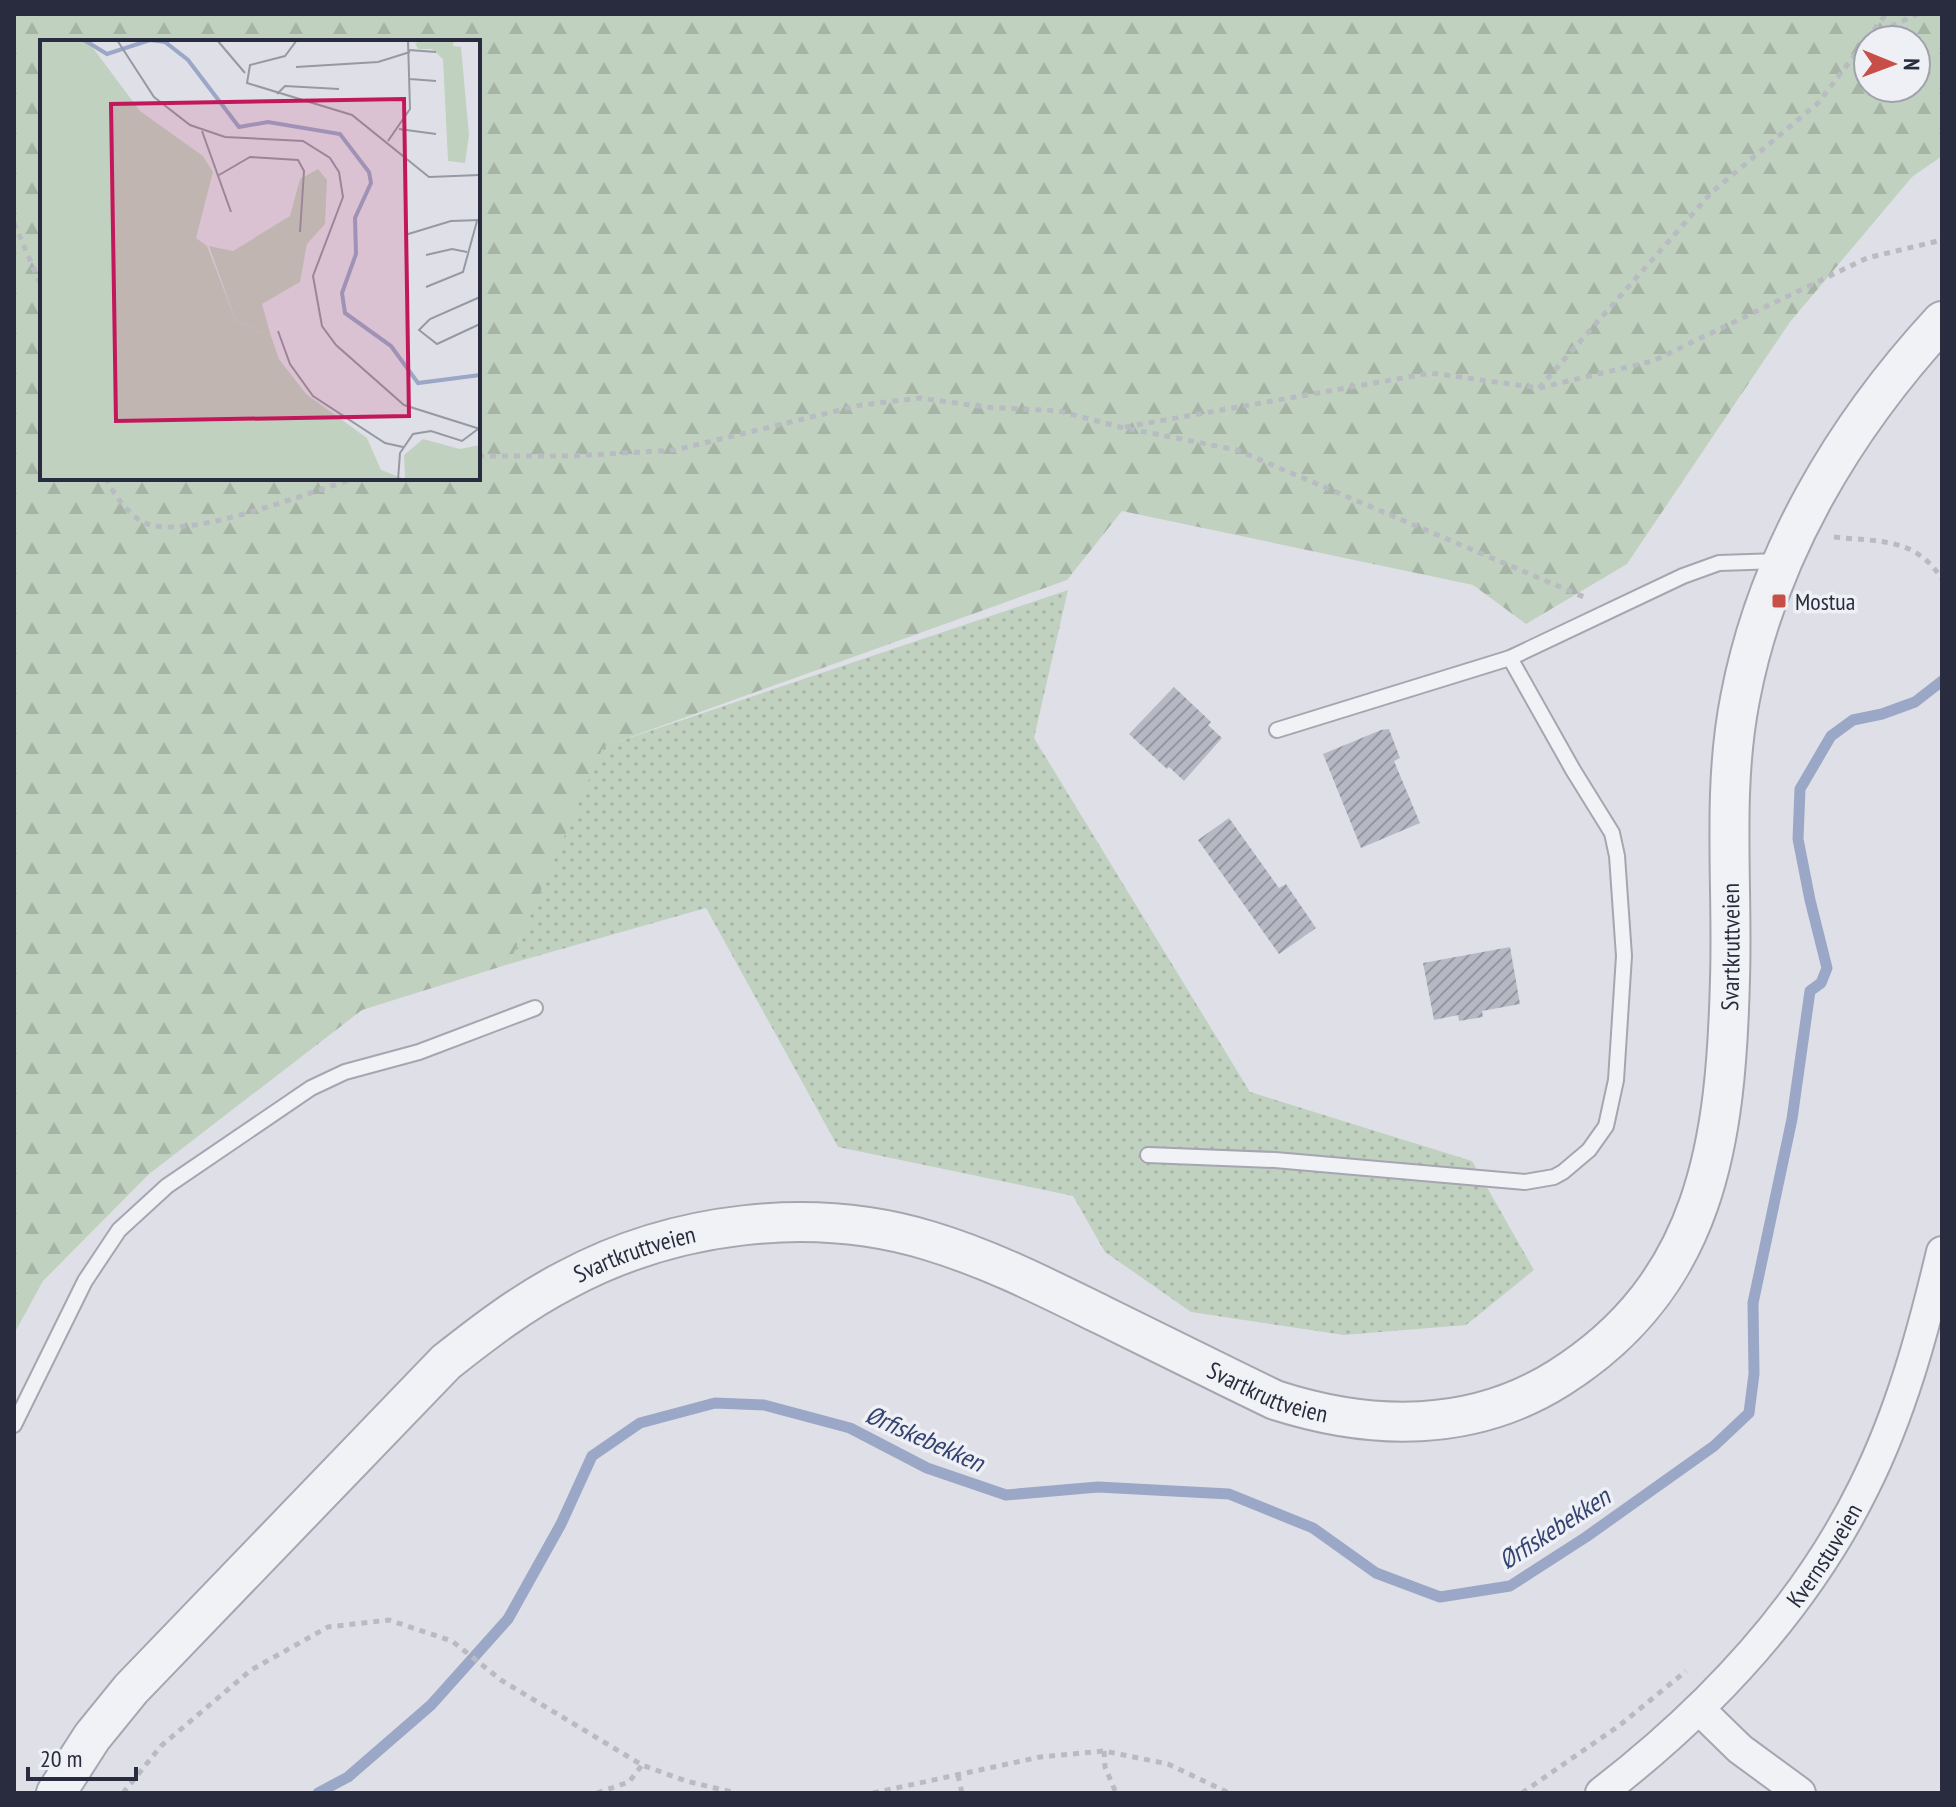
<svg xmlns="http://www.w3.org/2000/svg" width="1956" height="1807" viewBox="0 0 1956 1807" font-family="'PT Sans Narrow',sans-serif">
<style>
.grass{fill:url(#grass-dots)}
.forest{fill:url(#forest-firs);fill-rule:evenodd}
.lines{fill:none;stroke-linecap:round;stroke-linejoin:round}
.stream{stroke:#9ba7c6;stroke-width:11}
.building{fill:url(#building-hatch)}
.service-casing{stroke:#a4a6b1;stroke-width:18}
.minor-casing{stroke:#a4a6b1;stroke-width:34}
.tertiary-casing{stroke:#a4a6b1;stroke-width:42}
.path{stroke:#b9bbc2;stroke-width:5;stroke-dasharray:6 6;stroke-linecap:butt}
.service{stroke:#f1f2f6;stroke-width:14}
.minor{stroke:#f1f2f6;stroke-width:30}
.tertiary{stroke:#f1f2f6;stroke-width:38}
.poi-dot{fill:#c84e48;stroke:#eef0f5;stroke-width:3}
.labels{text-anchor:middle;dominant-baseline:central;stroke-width:7;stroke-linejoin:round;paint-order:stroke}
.poi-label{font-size:24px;fill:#282c3e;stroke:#eef0f5;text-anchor:start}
.street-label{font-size:24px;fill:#282c3e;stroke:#eef0f5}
.water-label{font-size:26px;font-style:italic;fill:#344370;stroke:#eef0f5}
.inset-river{fill:none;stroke:#9ba7c6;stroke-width:4}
.inset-road{fill:none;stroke:#9698a3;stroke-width:2}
.view{fill:#c2185b;fill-opacity:0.15;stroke:#c2185b;stroke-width:4}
.inset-edge{fill:none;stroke:#282c3e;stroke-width:4}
</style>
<defs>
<pattern id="grass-dots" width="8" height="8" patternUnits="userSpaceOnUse" patternTransform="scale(2)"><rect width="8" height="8" fill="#c1d1c0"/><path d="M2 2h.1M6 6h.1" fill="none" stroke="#a6b4a6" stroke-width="1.8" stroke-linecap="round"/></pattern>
<pattern id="forest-firs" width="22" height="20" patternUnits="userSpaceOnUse" patternTransform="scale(2)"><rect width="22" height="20" fill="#c1d1c0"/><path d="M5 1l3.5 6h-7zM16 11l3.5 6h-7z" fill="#a6b4a6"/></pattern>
<pattern id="building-hatch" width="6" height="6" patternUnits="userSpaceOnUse" patternTransform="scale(2)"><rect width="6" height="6" fill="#b6b9c4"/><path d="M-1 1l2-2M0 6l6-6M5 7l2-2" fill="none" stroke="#9497a1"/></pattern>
</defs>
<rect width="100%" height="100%" fill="#dfe0e7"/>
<!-- grass -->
<polygon class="grass" points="1068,590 1034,738 1250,1092 1472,1161 1534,1270 1466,1325 1344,1335 1191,1312 1105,1252 1073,1196 838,1147 706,908 509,964 602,747"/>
<!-- forest -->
<path class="forest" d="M14,14h1928v142l-30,21 -122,145 -163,242 -101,60 -53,-39 -351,-74 -55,69 -464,167 -94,217 -147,46 -213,164 -106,107 -29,53zM1868,40h48v48h-48zM42,42h436v436h-436z"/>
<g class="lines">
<!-- stream -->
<polyline class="stream" points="318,1793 348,1777 431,1705 508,1619 561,1524 592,1456 640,1423 715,1403 764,1405 850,1428 927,1468 1006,1495 1098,1487 1229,1494 1313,1528 1376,1573 1440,1597 1510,1586 1586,1537 1714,1446 1749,1413 1754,1374 1753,1303 1792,1119 1810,991 1821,983 1827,968 1810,900 1798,839 1800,789 1831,736 1853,720 1882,714 1915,702 1942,681"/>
</g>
<!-- building -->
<g class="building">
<polygon points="1174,687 1211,722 1208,725 1222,738 1184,781 1169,767 1167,769 1129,734"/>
<polygon points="1389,729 1400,758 1394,761 1420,823 1361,848 1323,754 1381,730"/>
<polygon points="1229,818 1279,888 1286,884 1316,928 1279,954 1198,840"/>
<polygon points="1510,947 1520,1004 1482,1011 1483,1017 1459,1021 1458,1015 1434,1020 1423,963"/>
</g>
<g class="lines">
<defs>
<g id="service">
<polyline points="1277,730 1510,658 1683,576 1719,563 1779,561"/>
<polyline points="1148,1155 1275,1160 1525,1182 1554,1177 1563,1172 1589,1150 1606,1126 1616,1080 1624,956 1617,856 1612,833 1573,770 1510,658"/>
<polyline points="14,1425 85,1281 119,1230 167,1186 311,1088 345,1072 419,1052 535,1008"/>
</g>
<g id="minor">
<polyline points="1699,1709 1740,1749 1800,1793"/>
<path id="s1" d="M1601,1793c106,-82 203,-184 263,-306 37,-74 59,-155 78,-235"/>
</g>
<g id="tertiary">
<path id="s2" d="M56,1793l36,-56 39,-48 315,-327c38,-30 77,-60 120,-82 108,-58 246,-75 364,-39 60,18 115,46 172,74 57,28 115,57 173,85 96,31 197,33 284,-22 149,-94 167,-238 171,-399 3,-94 -8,-188 10,-280 27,-143 104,-272 202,-378"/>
</g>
</defs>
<!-- service casing -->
<use href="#service" class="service-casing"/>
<!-- minor casing -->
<use href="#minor" class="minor-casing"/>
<!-- tertiary casing -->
<use href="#tertiary" class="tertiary-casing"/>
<!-- path -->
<g class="path">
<polyline points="1869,36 1918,14"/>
<polyline points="14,223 42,288"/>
<polyline points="1539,388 1712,192 1818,103 1886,14"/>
<polyline points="1125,427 1431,373 1539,388 1653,361 1867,258 1942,240"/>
<polyline points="478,456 572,456 675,450 861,405 920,398 984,407 1059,411 1120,427 1237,450 1584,597"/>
<path d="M106,478c7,15 20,34 35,43 41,24 170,-31 217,-43"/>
<path d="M1834,537c45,5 81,0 108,42"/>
<polyline points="1104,1751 1105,1767 1116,1793"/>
<polyline points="958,1775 962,1793"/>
<polyline points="123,1793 161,1746 251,1670 328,1627 389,1620 452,1641 501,1680 642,1765 686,1781 736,1793"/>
<polyline points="597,1793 629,1782 642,1765"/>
<polyline points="873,1793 1040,1757 1104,1751 1168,1764 1229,1793"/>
<polyline points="1522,1793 1620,1725 1686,1671"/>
</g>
<!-- service -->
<use href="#service" class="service"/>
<!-- minor -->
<use href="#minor" class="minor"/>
<!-- tertiary -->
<use href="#tertiary" class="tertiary"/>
</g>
<!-- markers -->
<rect class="poi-dot" x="1771" y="593" width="16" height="16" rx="4"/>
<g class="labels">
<!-- poi labels -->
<g class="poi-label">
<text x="1795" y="601">Mostua</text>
</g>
<!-- street labels -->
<g class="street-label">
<text stroke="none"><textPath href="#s2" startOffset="2266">Svartkruttveien</textPath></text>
<text stroke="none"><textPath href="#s2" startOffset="802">Svartkruttveien</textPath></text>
<text stroke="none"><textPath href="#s2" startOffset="1474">Svartkruttveien</textPath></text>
<text stroke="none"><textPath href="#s1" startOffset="328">Kvernstuveien</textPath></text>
</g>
<!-- water labels -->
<g class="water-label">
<text transform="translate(925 1438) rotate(24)">Ørfiskebekken</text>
<text transform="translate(1554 1528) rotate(-33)">Ørfiskebekken</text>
</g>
</g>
<!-- overview -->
<g transform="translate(40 40)">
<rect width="440" height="440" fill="#dfe0e7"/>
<path d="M386,0h28l-1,6 8,1 8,88 -4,28 -17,-2 -5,-102 -11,-10h-14l-3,-6zM278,129l9,11 -2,44 -18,20 -7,38 -38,22 9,32 -35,-15 -27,-75 24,5 57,-35 10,-37z" fill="#c1d1c0"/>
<path d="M0,0h47l53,71 63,45 10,16 -17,66 11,8 29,75 35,15 8,23 27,35 61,44 14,32 24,9 -1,-24 19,-16 37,10 20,-4v35h-440z" fill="#c1d1c0"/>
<path class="inset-river" d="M44,0l23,14 43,-14 15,2 23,18 51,67 29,-5 72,12 29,38 2,11 -16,35 1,36 -14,39 3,20 46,33 27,37 62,-8"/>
<path class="inset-road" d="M77,0l37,57 36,28 35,12 78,4 27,17 9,14 4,25 -30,79 9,50 14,19 68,60 76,24M177,0l28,33M257,0l-12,16 -35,9 -3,18 105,32 77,62 51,-2M369,10l27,2M256,27l82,-5 32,-10M370,39l26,2M237,54l8,-8 54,3M440,56v26M359,89l37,5M162,91l29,81M348,101l22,-32 -2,-69M179,135l31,-18 48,3 6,11 -4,61M365,195l46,-14 29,-1M386,215l26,-6 15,3M386,247l37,-15 14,-51M440,257l-50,22 -11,11 18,14 43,-20M238,291l12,33 23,32 72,47 18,4M358,440l2,-27 13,-19 18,-3 31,10 16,-12"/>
<path class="view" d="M364,59l5,317 -293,5 -5,-317z"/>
<rect width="440" height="440" class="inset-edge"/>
</g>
<!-- border -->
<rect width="1956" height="1807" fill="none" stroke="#282c3e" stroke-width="32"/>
<!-- north arrow -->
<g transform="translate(1892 64) rotate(91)"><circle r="38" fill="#eef0f5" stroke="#9fa2ac" stroke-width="2"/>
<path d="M0-6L14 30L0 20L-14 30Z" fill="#c84e48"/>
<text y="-12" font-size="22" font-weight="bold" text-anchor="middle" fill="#282c3e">N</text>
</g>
<!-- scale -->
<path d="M28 1767v12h108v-12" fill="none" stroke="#282c3e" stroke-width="4"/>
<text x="40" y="1767" font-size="24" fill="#282c3e" stroke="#eef0f5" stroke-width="6" paint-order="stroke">20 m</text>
</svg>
